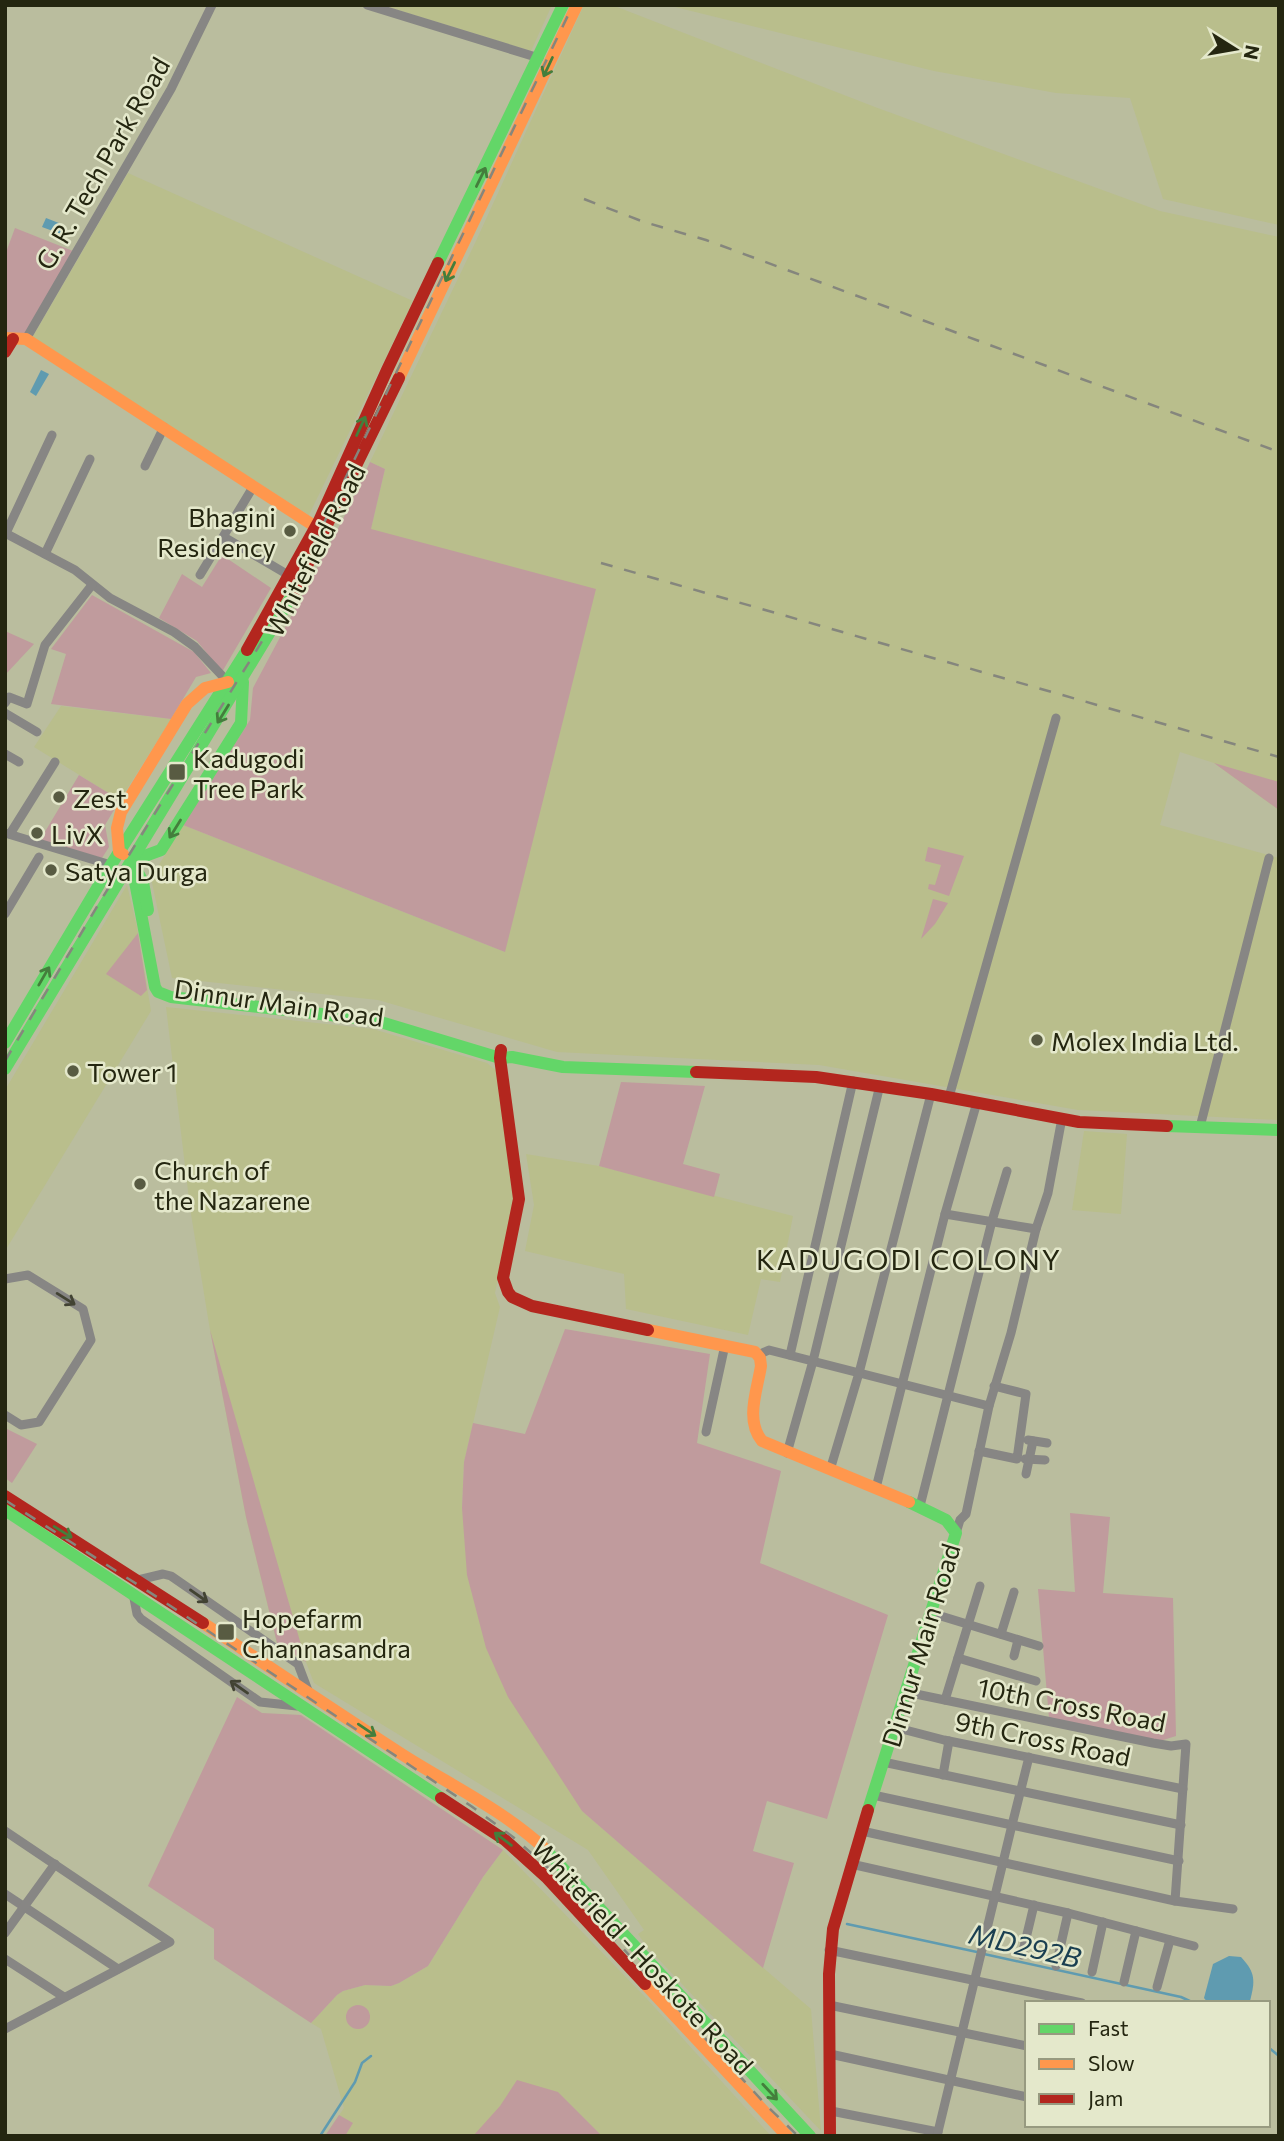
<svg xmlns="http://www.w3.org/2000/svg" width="1284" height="2141" viewBox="0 0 1284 2141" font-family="Commissioner,sans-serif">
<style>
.built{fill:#b9be8c}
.green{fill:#c09b9d}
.water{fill:#5f9bb0}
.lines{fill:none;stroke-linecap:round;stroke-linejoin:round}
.stream{stroke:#5f9bb0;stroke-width:2.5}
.street{stroke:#878684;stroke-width:9}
.fast{stroke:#63d668;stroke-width:12}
.slow{stroke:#ff974d;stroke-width:12}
.jam{stroke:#b3261e;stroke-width:12}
.rail{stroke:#85867d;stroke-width:2.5;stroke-dasharray:12 12;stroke-linecap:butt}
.oneway{stroke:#447e3c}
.oneway2{stroke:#424333}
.poi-dot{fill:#585b42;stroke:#e4e8cb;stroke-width:2.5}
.labels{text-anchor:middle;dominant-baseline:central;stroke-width:5;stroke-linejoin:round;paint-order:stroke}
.street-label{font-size:26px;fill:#242610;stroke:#e4e8cb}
.poi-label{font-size:26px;fill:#242610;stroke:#e4e8cb;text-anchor:start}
.neighbourhood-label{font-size:28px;letter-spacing:2px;fill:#242610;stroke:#e4e8cb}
.water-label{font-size:28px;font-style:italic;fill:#1a3f51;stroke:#e4e8cb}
</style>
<rect width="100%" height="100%" fill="#babd9e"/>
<!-- built -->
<g class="built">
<polygon points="382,5 552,5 531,51"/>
<polygon points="584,5 612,5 875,107 1160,211 1279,237 1279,810 1214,763 1180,752 1160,825 1279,858 1279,1120 1078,1110 819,1065 557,1052 378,1000 172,978 151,878 183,825 505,952 371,529 385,469 370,462 476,241"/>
<polygon points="667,5 1279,5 1279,225 1163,199 1130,98 1056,93 934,71"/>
<polygon points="128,173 413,301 309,515 32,338"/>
<polygon points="61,706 171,719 120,800 34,747"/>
<polygon points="127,885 137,927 151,1011 5,1251 5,1090"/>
<polygon points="166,1007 373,1029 487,1063 498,1072 514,1204 495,1293 500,1307 464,1462 462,1508 582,1811 811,2009 821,2131 647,1947 638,1934 644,1930 588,1850 314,1683 306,1662 277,1643 246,1517 210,1330 190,1208"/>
<polygon points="1084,1131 1127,1134 1121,1214 1072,1210"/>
<polygon points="526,1154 599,1166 793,1216 780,1282 761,1279 748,1335 626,1309 624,1274 525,1251 534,1205"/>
<polygon points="503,1850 648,2000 771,2136 325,2136 344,2108 321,2029 311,2023 337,1995 343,1991 365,1985 391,1986 399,1983 428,1966 483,1877"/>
</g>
<!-- green -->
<g class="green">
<polygon points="15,228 73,251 24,335 5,334 5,255"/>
<polygon points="370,462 385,469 371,529 596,589 505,952 183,825 250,720 253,688 342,521"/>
<polygon points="222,555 271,588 222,672 197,641 159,618 182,574 202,587"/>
<polygon points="92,595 194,652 211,673 196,677 171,719 51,704 66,654 51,649"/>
<polygon points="5,631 34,644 5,675"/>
<polygon points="1214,763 1279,782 1279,810"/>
<polygon points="79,775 120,800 105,825 109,847 102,858 40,840"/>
<polygon points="928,847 964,856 949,896 928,889 929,884 935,885 941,865 925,861"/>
<polygon points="933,899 948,903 935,924 921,939"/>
<polygon points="138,933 147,990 141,996 106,974"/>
<polygon points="621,1082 705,1086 683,1164 720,1174 714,1197 599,1166"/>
<polygon points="565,1329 710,1354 697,1443 781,1471 760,1563 888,1615 827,1819 767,1801 753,1851 794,1863 763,1968 582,1811 508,1697 486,1648 467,1575 462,1508 464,1462 473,1423 525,1434"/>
<polygon points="210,1330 221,1368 306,1662 277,1643 246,1517"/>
<polygon points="5,1428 37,1444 12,1483 5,1478"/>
<polygon points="1070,1513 1110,1517 1103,1593 1173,1598 1176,1736 1160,1741 1049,1718 1038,1589 1075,1592"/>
<polygon points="237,1697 262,1713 301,1715 503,1850 483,1877 428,1966 399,1983 391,1986 365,1985 343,1991 337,1995 311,2023 214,1959 214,1929 148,1886"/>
<circle cx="358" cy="2017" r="12"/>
<polygon points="517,2080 558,2092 602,2136 473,2136 500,2106"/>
<polygon points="339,2115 353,2123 345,2136 325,2136"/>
</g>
<!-- water -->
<g class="water">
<polygon points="46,218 64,225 61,234 42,227"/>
<polygon points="41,370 49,374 36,396 30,392"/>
<path d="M1229,1956l12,1c15,16 14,24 9,44l-42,2 -4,-5 9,-34z"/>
</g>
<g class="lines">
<!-- stream -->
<g class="stream">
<polyline points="847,1924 977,1952"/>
<polyline points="984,1954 1181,1997 1194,2003"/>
<polyline points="1268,2047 1279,2056"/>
<polyline points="320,2136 355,2082 362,2063 371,2056"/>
</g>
<!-- street -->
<g class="street">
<polyline points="367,5 539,58"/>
<polyline points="26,339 171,89 212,5"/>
<polyline points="145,466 164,427"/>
<polyline points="5,533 75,570 110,598 174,632 195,647 228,682"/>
<polyline points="6,533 52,435"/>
<polyline points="224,537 290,576"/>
<polyline points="45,554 90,459"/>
<polyline points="200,575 253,487"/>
<polyline points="5,703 9,697 27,704 45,645 92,585"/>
<polyline points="5,713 37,732"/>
<polyline points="5,754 19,762"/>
<polyline points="5,833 111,865"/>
<polyline points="10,834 55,762"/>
<polyline points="5,914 39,857"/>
<polyline points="949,1097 1056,718"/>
<polyline points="1200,1127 1269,858"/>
<polyline points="945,1214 1036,1229"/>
<polyline points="5,1279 28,1275 83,1309 91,1340 39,1422 21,1425 5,1415"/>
<polyline points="758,1355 769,1350 989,1406"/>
<polyline points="790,1355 853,1081"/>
<polyline points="706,1432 725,1345"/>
<polyline points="1028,1440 1047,1443"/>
<polyline points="979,1451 1017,1459 1026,1394 994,1386"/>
<polyline points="787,1453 813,1361 880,1085"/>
<polyline points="1025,1459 1045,1460"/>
<polyline points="830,1470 859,1373 931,1094"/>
<polyline points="1026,1474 1033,1441"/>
<polyline points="876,1488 945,1214 977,1102"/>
<polyline points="920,1506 992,1221 1007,1171"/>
<polyline points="956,1533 960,1520 966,1514 989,1406 1011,1333 1036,1229 1048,1193 1062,1118"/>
<polyline points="138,1580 163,1574 171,1576 298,1664 309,1693"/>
<polyline points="133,1593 137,1614 141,1619 260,1702 297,1706"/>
<polyline points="931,1613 1039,1646"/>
<polyline points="1001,1634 1014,1592"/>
<polyline points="1014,1656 1018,1640"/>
<polyline points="958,1658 1036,1681"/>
<polyline points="906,1692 1153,1743 1171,1746 1186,1744 1175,1901"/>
<polyline points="945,1700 980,1586"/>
<polyline points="894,1727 944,1740 1183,1789"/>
<polyline points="883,1762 1181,1825"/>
<polyline points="943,1775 949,1741"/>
<polyline points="873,1795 1012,1825 1029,1757"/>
<polyline points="5,1831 170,1942 5,2029"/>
<polyline points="862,1831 1175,1901 1233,1909"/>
<polyline points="851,1864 1068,1913 1194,1946"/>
<polyline points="5,1894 118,1969"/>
<polyline points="5,1933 55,1864"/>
<polyline points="829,1950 1082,2003"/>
<polyline points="1022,1955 1034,1905"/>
<polyline points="5,1959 64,1997"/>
<polyline points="1056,1966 1068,1913"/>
<polyline points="1092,1972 1103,1922"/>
<polyline points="1124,1982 1136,1931"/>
<polyline points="1157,1987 1170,1940"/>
<polyline points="829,2005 1027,2046"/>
<polyline points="830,2054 1027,2097"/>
<polyline points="831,2111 938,2132"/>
<polyline points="937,2136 1012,1825 1179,1861"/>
</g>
<!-- fast -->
<g class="fast">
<polyline points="438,263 563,5"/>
<polyline points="131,861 155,987 158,992 171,997 374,1020 500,1058 512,1057 563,1067 696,1072"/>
<polyline points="131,861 161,850 241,723 243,682"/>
<polyline points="135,867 143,882 148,910"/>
<polyline points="5,1043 109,868 247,650"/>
<polyline points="5,1069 293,594"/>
<polyline points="1167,1126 1279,1130"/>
<polyline points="5,1510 441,1798"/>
<polyline points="868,1810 956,1533 946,1520 909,1502"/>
<polyline points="545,1849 810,2136"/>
</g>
<!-- slow -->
<g class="slow">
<polyline points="5,338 26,339 316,527"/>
<polyline points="399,378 577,5"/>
<polyline points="123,854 119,852 117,828 121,812 187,704 205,688 228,682"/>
<path d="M648,1330l107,22 5,6 1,8c-4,25 -16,54 1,75l147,61"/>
<path d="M203,1623c67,44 133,89 200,132 49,31 100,55 142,94"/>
<polyline points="645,1984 787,2136"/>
</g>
<!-- jam -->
<g class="jam">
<polyline points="5,352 13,339"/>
<polyline points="293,594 399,378"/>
<polyline points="247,650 319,521 387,370 438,263"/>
<polyline points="501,1050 500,1058 519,1199 503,1278 508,1292 512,1297 532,1306 648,1330"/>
<polyline points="696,1072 816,1077 931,1094 1079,1122 1167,1126"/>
<polyline points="5,1496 203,1623"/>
<polyline points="441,1798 505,1840 546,1877 645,1984"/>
<polyline points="830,2136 829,1974 833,1929 868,1810"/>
</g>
<!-- rail -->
<g class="rail">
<polyline points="584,199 644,222 706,240 1279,452"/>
<polyline points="601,563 1279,757"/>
<polyline points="5,1061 101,900 284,606 573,5"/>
<polyline points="5,1500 157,1597 471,1806 513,1837 555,1874 767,2106 798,2136"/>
</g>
</g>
<!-- one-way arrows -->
<defs><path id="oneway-shaft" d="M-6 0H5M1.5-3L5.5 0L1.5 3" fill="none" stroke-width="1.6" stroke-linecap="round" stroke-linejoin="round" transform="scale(1.75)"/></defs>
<g class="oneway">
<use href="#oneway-shaft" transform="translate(548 67) rotate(115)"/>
<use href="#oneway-shaft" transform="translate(481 177) rotate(-64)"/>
<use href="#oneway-shaft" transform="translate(450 272) rotate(116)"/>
<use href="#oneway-shaft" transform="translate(361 426) rotate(-65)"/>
<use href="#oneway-shaft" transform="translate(223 714) rotate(122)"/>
<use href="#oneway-shaft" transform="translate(175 829) rotate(122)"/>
<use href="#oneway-shaft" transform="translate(44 976) rotate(-60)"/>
<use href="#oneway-shaft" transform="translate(63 1532) rotate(32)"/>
<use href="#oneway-shaft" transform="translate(367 1730) rotate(34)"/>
<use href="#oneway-shaft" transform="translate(503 1839) rotate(-143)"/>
<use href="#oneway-shaft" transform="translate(770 2092) rotate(47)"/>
</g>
<g class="oneway2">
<use href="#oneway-shaft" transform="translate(66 1299) rotate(32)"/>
<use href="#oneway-shaft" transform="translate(199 1596) rotate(35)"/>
<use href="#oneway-shaft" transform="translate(239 1687) rotate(-145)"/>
</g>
<!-- markers -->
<g class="poi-dot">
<circle cx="290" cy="531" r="7"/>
<rect x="168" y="763" width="18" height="18" rx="3.5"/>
<circle cx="59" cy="797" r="7"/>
<circle cx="37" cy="833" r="7"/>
<circle cx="51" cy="870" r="7"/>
<circle cx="1037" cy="1040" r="7"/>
<circle cx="73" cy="1071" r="7"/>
<circle cx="140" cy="1184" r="7"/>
<rect x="217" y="1623" width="18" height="18" rx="3.5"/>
</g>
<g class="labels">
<!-- street labels -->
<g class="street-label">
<text transform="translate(102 163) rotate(-60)">G. R. Tech Park Road</text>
<text transform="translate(314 550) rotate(-63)">Whitefield Road</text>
<text transform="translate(279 1002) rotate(8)">Dinnur Main Road</text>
<text transform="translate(920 1645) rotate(-73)">Dinnur Main Road</text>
<text transform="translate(1072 1704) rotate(11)">10th Cross Road</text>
<text transform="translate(1043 1738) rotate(12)">9th Cross Road</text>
<text transform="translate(643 1956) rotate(47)">Whitefield - Hoskote Road</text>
</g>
<!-- poi labels -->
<g class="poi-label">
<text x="276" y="516" text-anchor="end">Bhagini<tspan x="276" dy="30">Residency</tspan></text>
<text x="193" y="757">Kadugodi<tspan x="193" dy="30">Tree Park</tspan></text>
<text x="73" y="797">Zest</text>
<text x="51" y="833">LivX</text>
<text x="65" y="870">Satya Durga</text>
<text x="1051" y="1040">Molex India Ltd.</text>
<text x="87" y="1071">Tower 1</text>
<text x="154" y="1169">Church of<tspan x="154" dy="30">the Nazarene</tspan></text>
<text x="242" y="1617">Hopefarm<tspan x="242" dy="30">Channasandra</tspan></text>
</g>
<!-- neighbourhood labels -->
<g class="neighbourhood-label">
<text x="909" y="1259">KADUGODI COLONY</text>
</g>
<!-- water labels -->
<g class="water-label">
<text transform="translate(1025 1945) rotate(13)">MD292B</text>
</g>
</g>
<!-- border -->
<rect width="1284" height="2141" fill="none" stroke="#242610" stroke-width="14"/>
<!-- legend -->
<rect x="1025" y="2001" width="245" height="126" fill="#e4e8cb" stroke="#979a80" stroke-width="2"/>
<rect x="1039" y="2024" width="35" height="10" fill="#63d668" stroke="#979a80" stroke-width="2"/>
<text x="1088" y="2036" font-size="21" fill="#242610">Fast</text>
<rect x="1039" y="2059" width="35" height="10" fill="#ff974d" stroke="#979a80" stroke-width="2"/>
<text x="1088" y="2071" font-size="21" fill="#242610">Slow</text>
<rect x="1039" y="2094" width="35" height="10" fill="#b3261e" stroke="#979a80" stroke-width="2"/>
<text x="1088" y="2106" font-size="21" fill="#242610">Jam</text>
<!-- north arrow -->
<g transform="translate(1235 49) rotate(101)" stroke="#e4e8cb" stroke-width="5" paint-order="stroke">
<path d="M0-5L12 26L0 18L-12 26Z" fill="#242610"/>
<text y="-10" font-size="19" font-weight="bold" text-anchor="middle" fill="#242610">N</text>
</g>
</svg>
